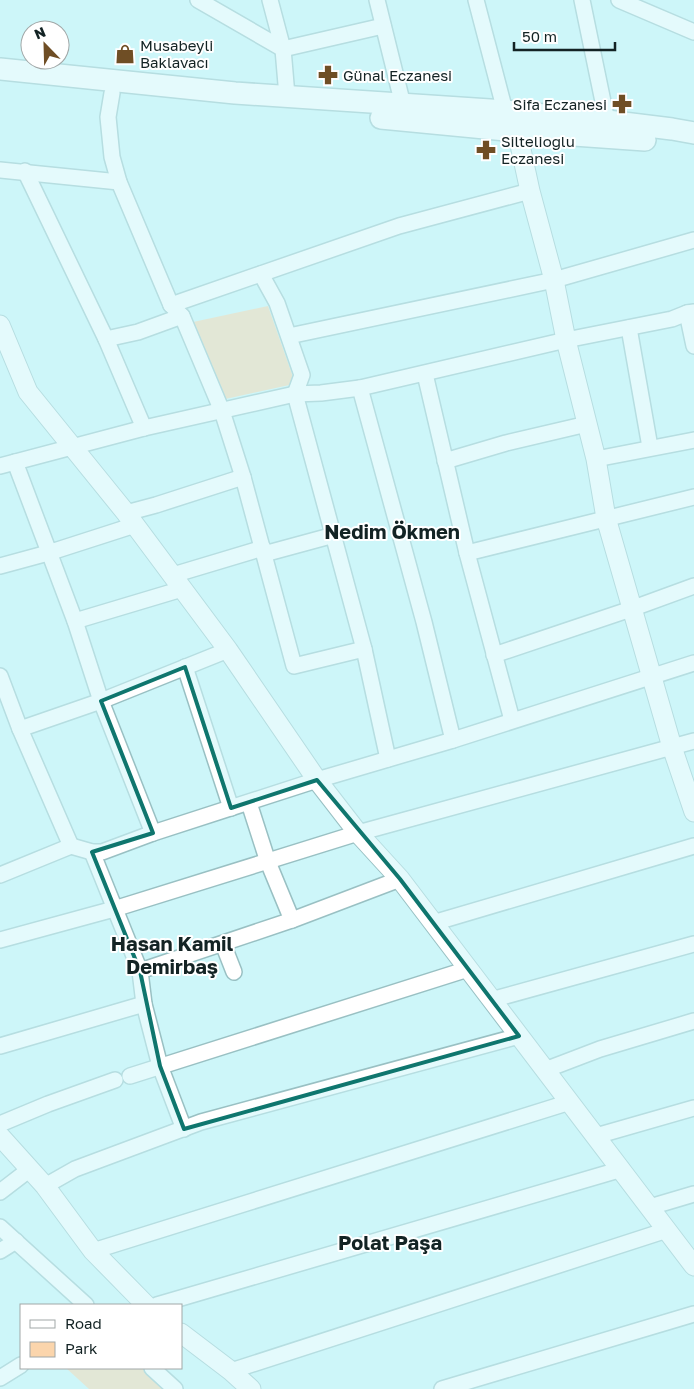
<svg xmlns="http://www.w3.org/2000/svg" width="694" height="1389" viewBox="0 0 694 1389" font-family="'Golos Text',sans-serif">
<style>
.green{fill:#fbd5ac}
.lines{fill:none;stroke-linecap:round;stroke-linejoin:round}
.minor-casing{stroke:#99c0c3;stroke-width:18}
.tertiary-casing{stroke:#99c0c3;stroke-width:21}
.secondary-casing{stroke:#99c0c3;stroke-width:24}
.minor{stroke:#fff;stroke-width:15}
.tertiary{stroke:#fff;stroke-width:19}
.secondary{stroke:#fff;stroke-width:21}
.marked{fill:none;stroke:#0f766e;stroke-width:4;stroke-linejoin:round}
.labels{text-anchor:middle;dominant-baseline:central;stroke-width:4;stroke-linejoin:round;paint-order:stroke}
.poi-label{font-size:15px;fill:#132324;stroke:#fff;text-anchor:start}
.district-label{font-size:20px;font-weight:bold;fill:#132324;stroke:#fff}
</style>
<rect width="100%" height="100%" fill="#cdf6f9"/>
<!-- green -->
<g class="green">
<polygon points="268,306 292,374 294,384 221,400 193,322"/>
<polygon points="66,1368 143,1368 167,1389 89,1389"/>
</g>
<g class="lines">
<defs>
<g id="minor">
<polyline points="198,0 283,49 383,26"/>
<polyline points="270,0 283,49 287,96"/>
<polyline points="377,0 403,105"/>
<polyline points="476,0 505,111"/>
<polyline points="582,0 607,121"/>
<polyline points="619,0 694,32"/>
<polyline points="112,93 108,117 112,157 119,182 171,305 182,316 222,411 243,477 294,666 364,649"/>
<polyline points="0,170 119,182"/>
<polyline points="25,171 106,339 144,428"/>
<polyline points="261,274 277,303 302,375 295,394 364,649 388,759"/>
<polyline points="171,305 399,226 530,191"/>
<polyline points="687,313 694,346"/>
<polyline points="629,328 650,447"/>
<polyline points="289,336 554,280 694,240"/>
<polyline points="106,339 138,332 182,316"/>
<polyline points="425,374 467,553 512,720"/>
<polyline points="360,388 424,622 453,740"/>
<polyline points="596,459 694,440"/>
<polyline points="445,461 506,443 587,424"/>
<polyline points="15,462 75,621 101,701 153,833"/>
<polyline points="0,466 144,428 295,394 321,393 360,388 566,340 672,319 687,313 694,312"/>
<polyline points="126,513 156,505 243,477"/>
<polyline points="467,553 694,497"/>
<polyline points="264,554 334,535"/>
<polyline points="0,566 48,553 135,525"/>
<polyline points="173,575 263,548"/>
<polyline points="75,621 182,589"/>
<polyline points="494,655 631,609 694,586"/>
<polyline points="185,667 231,808"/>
<polyline points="0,676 20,729 71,846"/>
<polyline points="20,729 101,701 228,650"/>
<polyline points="249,803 268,862 292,920"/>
<polyline points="92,852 140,971 144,1004 160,1066 184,1129"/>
<polyline points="0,875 71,846 92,852 102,852 153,833 317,780 453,740 694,663"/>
<polyline points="433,923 694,846"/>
<polyline points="0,940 114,909 358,833 694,741"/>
<polyline points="223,944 234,972"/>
<polyline points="140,971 292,920 400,879"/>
<polyline points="491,1000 694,944"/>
<polyline points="0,1046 144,1004"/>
<polyline points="545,1070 600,1049 694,1021"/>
<polyline points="130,1076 468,969"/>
<polyline points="0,1124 48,1104 115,1080"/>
<polyline points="596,1136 694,1108"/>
<polyline points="45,1186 75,1169 201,1122 519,1036"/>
<polyline points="0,1192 30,1169"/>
<polyline points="650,1207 694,1194"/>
<polyline points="0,1227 86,1305"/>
<polyline points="0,1251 16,1241"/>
<polyline points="93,1251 570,1102"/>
<polyline points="157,1305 622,1169"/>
<polyline points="152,1368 175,1389"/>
<polyline points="231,1371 667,1230"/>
<polyline points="0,1378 21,1365"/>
<polyline points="442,1389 694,1314"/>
</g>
<g id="tertiary">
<polyline points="517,131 530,191 554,280 566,340 596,459 606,518 672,747 694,812"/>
<polyline points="0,325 28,392 126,513 228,650 317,780 358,833 400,879 694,1266"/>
<polyline points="0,1136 45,1186 93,1251 146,1305"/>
<polyline points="181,1333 231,1371 251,1389"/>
</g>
<g id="secondary">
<polyline points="0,69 235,93 505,111 607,121 672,129 694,133"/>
<polyline points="381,118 517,131 645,140"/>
</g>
</defs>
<!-- minor casing -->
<use href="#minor" class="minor-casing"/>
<!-- tertiary casing -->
<use href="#tertiary" class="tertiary-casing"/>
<!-- secondary casing -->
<use href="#secondary" class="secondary-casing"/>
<!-- minor -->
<use href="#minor" class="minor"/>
<!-- tertiary -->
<use href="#tertiary" class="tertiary"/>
<!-- secondary -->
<use href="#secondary" class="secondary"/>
</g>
<!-- marked area -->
<path d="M0 0H694V1389H0ZM185,667l46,141 86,-28 83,99 119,157 -335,93 -24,-63 -20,-95 -48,-119 61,-19 -52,-132z" fill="#cdf6f9" fill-opacity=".55" fill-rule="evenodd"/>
<path class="marked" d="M185,667l46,141 86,-28 83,99 119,157 -335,93 -24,-63 -20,-95 -48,-119 61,-19 -52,-132z"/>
<!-- icons -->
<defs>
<symbol id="shop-bare" viewBox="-9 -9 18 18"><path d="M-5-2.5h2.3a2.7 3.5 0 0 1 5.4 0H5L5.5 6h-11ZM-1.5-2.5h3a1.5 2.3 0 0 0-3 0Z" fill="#6f4e25" stroke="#fff" stroke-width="2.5" paint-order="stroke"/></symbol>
<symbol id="pharmacy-bare" viewBox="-9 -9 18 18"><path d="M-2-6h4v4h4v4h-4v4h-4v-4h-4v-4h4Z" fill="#6f4e25" stroke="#fff" stroke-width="2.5" paint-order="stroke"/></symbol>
</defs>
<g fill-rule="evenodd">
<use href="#shop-bare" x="111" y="40" width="28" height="28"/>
<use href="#pharmacy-bare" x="314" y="61" width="28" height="28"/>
<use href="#pharmacy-bare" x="608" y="90" width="28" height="28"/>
<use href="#pharmacy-bare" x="472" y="136" width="28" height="28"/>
</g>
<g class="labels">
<!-- poi labels -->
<g class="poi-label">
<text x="140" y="45">Musabeyli<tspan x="140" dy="17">Baklavacı</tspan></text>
<text x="343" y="75">Günal Eczanesi</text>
<text x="607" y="104" text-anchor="end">Sifa Eczanesi</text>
<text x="501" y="141">Siltelioğlu<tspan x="501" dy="17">Eczanesi</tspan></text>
</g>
<!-- district labels -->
<g class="district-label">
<text x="392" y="531">Nedim Ökmen</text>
<text x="172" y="943">Hasan Kamil<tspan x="172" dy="23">Demirbaş</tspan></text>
<text x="390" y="1242">Polat Paşa</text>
</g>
</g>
<!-- legend -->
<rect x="20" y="1304" width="162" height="65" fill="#ffffff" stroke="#a1a7a7"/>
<rect x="30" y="1320" width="25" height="8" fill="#ffffff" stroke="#a1a7a7"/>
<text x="65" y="1329" font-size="15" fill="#132324">Road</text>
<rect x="30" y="1342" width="25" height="15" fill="#fbd5ac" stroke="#a1a7a7"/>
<text x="65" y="1354" font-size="15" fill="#132324">Park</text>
<!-- north arrow -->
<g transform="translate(45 45) rotate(337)"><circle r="24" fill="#ffffff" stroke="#a1a7a7"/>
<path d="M0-4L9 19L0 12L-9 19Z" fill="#6f4e25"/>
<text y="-8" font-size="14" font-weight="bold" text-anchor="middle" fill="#132324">N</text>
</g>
<!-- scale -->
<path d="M514 42v8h101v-8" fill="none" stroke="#132324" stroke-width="2.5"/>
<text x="522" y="42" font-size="15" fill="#132324" stroke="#ffffff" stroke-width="4" paint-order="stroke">50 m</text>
</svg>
